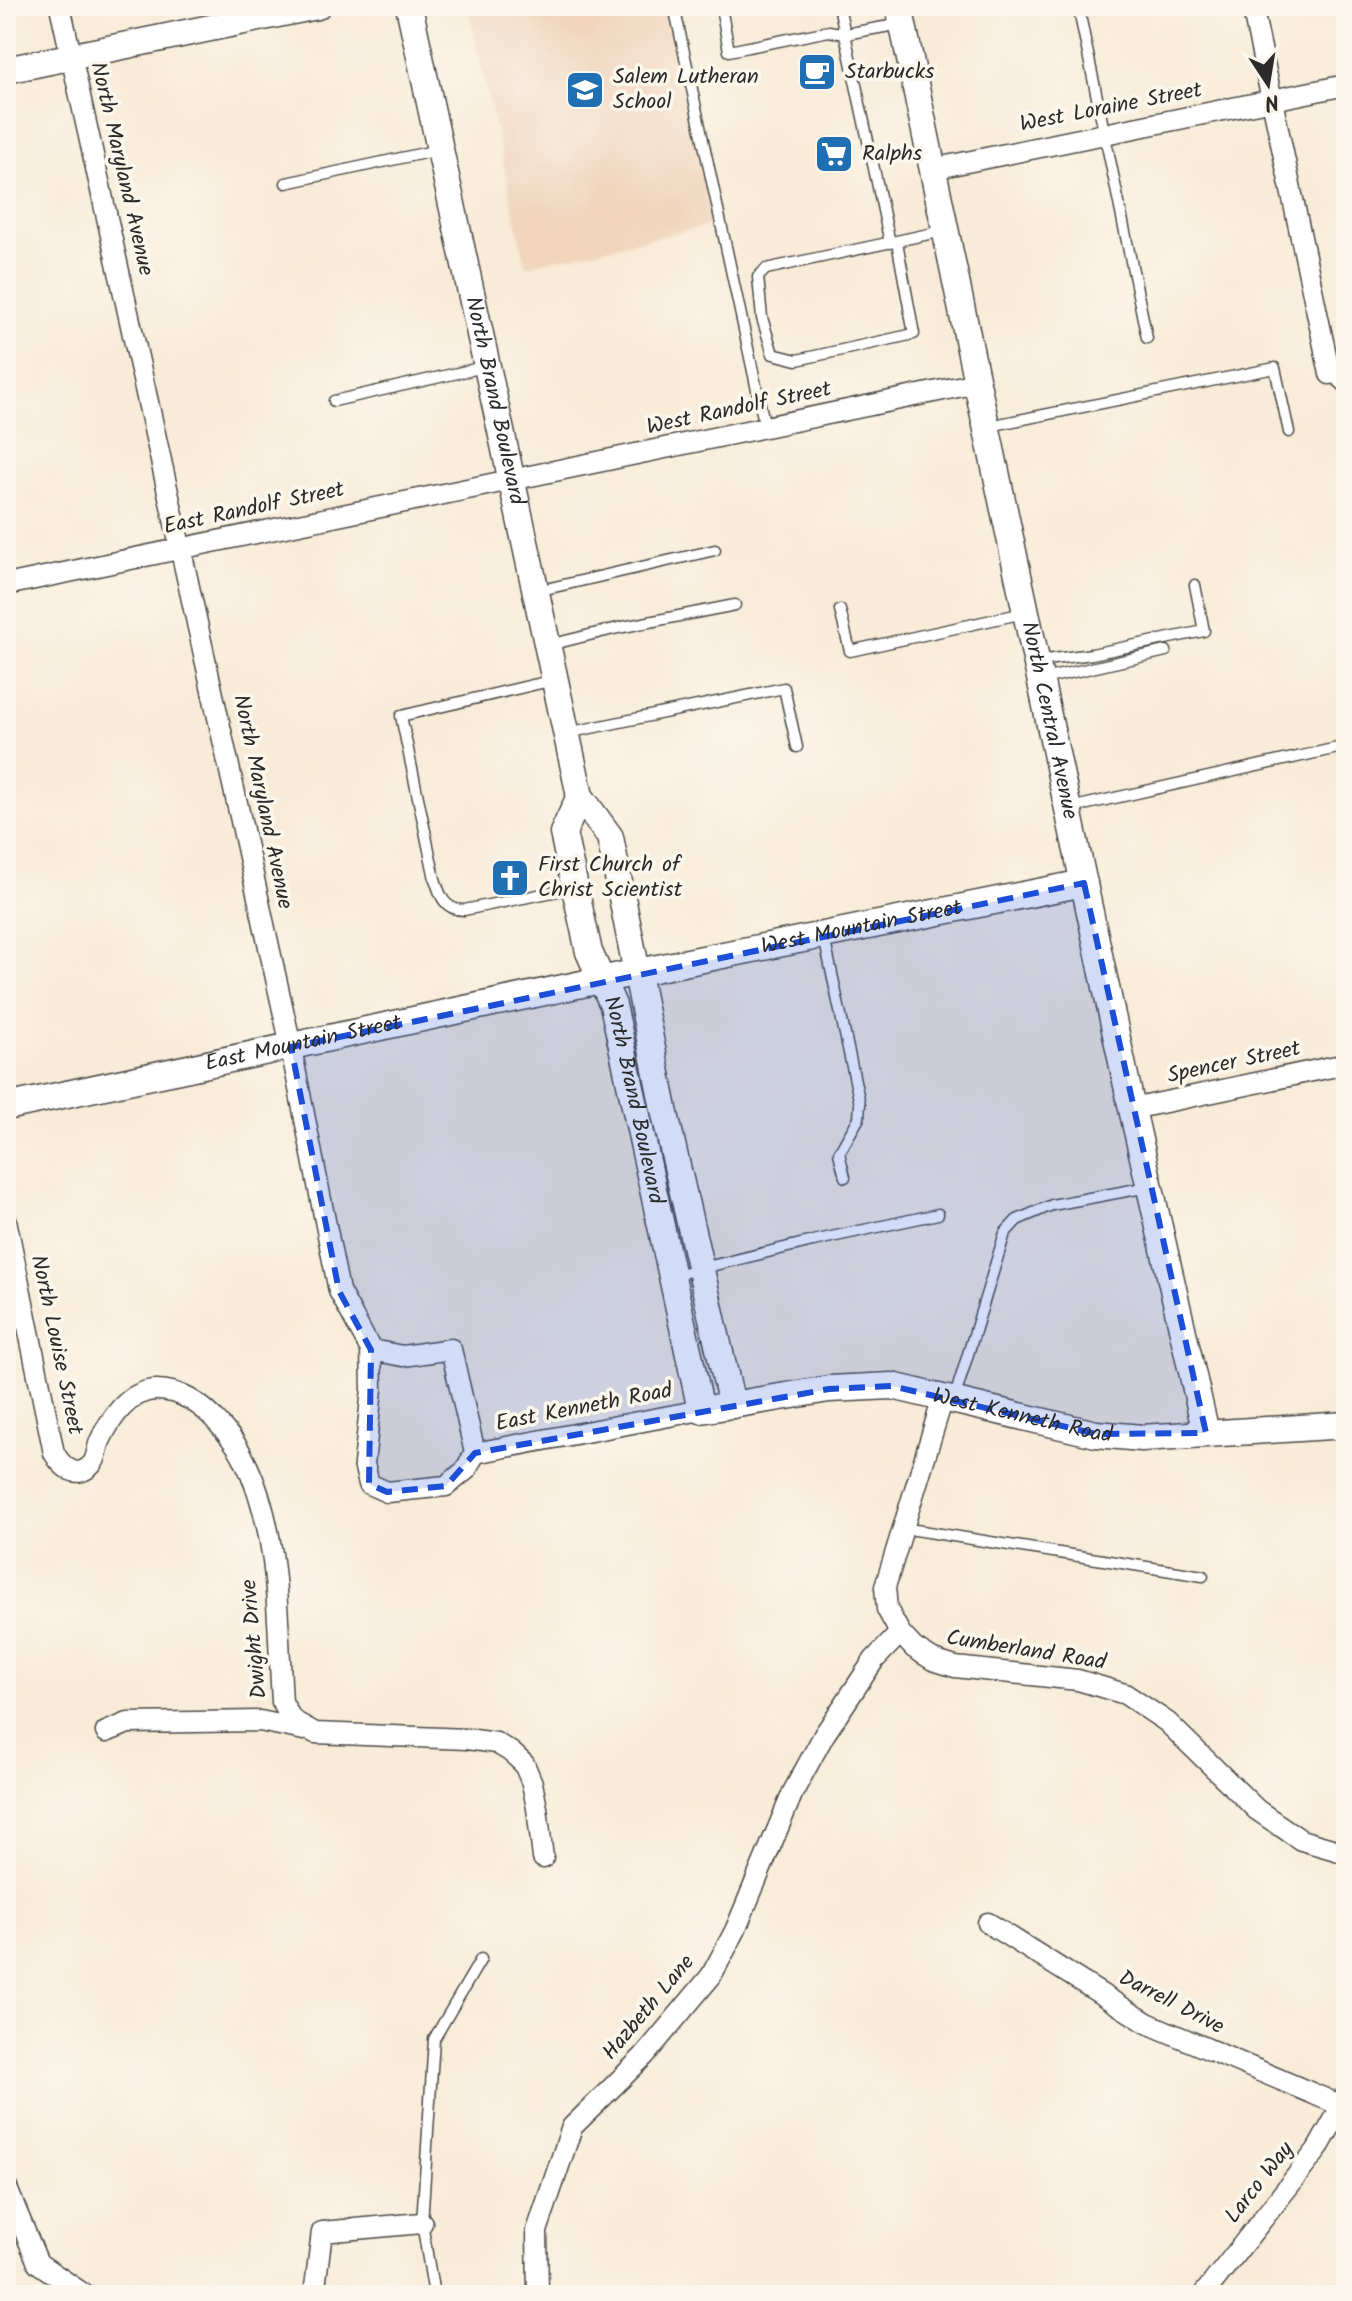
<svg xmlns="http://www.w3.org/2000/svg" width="1352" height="2301" viewBox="0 0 1352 2301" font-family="Kalam,sans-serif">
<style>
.built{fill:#f1d5bd}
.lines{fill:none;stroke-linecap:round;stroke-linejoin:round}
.service-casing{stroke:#4a4845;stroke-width:13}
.minor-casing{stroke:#4a4845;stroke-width:23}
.tertiary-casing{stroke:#4a4845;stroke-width:29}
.service{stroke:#fff;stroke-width:10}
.minor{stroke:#fff;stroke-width:20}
.tertiary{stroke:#fff;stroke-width:26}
.marked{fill:#1d4ed8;fill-opacity:0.2;stroke:#1d4ed8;stroke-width:6;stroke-dasharray:16 10;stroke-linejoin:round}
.labels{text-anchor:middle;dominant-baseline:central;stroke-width:7;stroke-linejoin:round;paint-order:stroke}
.poi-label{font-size:22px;fill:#2b2b2b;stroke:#fbf7ec;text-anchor:start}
.street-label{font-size:22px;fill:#2b2b2b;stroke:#fbf7ec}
</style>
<rect width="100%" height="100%" fill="#fbf7ec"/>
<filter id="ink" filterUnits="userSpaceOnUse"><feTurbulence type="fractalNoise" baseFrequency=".0125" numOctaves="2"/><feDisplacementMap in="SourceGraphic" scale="16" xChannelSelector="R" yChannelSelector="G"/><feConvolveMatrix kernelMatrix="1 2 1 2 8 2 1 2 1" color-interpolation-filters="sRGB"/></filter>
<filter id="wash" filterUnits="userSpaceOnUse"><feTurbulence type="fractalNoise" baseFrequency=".006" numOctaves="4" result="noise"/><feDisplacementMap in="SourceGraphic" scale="32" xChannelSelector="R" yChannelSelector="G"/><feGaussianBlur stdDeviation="1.8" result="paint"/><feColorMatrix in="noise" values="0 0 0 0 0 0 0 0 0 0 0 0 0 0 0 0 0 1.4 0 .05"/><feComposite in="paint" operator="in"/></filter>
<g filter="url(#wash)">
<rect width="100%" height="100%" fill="#f8ebd7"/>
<!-- built -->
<polygon class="built" points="468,6 666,6 713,225 526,266"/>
</g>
<g filter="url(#ink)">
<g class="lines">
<defs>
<g id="service">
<polyline points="674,6 765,427"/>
<polyline points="839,6 890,243"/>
<polyline points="1078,6 1147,338"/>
<polyline points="721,7 729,51 829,31 845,34 901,24"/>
<polyline points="286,183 438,150"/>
<polyline points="897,242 914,334 797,360 773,354 762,318 758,277 766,269 943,231"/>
<polyline points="1330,374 1346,388"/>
<polyline points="334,401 484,367"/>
<polyline points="989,426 1275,368 1289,432"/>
<polyline points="537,591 715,550"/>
<polyline points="840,610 850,651 1024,613"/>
<polyline points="549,645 618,628 735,605"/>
<polyline points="1038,661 1092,654 1204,631 1195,585"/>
<polyline points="1043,679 1166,651"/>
<path d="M554,680l-153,36 34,163c5,16 9,31 29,31l109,-22"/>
<polyline points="567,733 784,688 797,747"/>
<polyline points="1070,808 1342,747 1346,766"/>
<polyline points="824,937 860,1104 859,1118 839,1153 845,1177"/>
<polyline points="674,1275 813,1241 938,1214"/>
<polyline points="6,1325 27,1321"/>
<polyline points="954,1400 1005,1233 1017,1220 1052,1205 1148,1187"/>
<polyline points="903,1528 1203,1576"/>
<polyline points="434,2295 422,2223 434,2039 481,1959"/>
</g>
<g id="minor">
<polyline points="60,6 287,1028 339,1291 371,1350 372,1389 364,1464 369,1484 387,1492 446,1486 466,1470 475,1453"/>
<polyline points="1252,6 1330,374"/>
<polyline points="932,169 1346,85"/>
<polyline points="6,585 977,383"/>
<polyline points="1132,1109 1346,1064"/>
<path d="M6,1220l48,233c8,14 23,28 38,11 5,-5 5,-16 8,-23 10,-22 29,-50 55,-51 24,-1 48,15 63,33 9,10 19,21 25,34 38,73 34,165 39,245l10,18 23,13 152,6 29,4 15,9 13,12 8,19 5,25 6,50"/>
<polyline points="371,1350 403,1356 451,1349 475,1453"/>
<polyline points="943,1398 885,1587 887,1609 900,1633 914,1648 933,1660 955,1667 1078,1680 1125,1694 1167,1722 1257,1810 1301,1840 1346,1853"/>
<polyline points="475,1453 701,1410"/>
<polyline points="106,1732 128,1723 260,1721 304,1730"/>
<polyline points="988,1923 1147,2023 1342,2106"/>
<polyline points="6,2186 38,2263 85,2295"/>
<polyline points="314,2295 322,2232 422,2223"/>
<polyline points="538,2295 537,2231 572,2127 644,2056 711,1976 735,1931 793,1792 824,1735 874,1660 900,1633"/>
<polyline points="1203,2295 1317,2150 1342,2106 1346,2095"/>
</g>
<g id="tertiary">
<path id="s1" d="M409,6l171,790 30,41 55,277 67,291"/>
<path id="s2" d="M899,6l78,377 155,726 74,324"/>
<polyline points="6,70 317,6"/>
<path id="s3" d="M580,796l-17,37 26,119 24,53 88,405 128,-21 63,-3 204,48 46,4 204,-13"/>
<path id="s4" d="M6,1107l632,-135 446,-89"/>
</g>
</defs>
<!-- service casing -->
<use href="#service" class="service-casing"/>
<!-- minor casing -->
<use href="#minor" class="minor-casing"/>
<!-- tertiary casing -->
<use href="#tertiary" class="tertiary-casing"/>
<!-- service -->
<use href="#service" class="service"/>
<!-- minor -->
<use href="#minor" class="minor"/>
<!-- tertiary -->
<use href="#tertiary" class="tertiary"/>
</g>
</g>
<!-- marked area -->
<path class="marked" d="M1084,883l122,550 -110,1 -204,-48 -63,3 -354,64 -29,33 -59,6 -18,-8 2,-134 -32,-59 -48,-244z"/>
<!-- icons -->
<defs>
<symbol id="cafe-square" viewBox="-11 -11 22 22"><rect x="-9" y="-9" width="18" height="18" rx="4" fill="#1f6fb2" stroke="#fbf7ec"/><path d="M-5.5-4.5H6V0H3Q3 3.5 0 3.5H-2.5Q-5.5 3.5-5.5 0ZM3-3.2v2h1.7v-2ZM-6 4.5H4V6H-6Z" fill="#fff"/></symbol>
<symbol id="school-square" viewBox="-11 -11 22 22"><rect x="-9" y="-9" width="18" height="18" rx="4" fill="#1f6fb2" stroke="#fbf7ec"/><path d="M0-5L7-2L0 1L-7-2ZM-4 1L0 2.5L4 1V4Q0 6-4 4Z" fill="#fff"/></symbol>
<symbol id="supermarket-square" viewBox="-11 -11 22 22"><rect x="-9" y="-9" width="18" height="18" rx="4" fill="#1f6fb2" stroke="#fbf7ec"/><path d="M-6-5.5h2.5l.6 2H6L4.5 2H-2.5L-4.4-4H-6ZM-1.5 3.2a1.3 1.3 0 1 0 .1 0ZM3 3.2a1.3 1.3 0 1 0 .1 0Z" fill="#fff"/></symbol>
<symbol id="church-square" viewBox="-11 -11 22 22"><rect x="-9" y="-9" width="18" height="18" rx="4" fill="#1f6fb2" stroke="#fbf7ec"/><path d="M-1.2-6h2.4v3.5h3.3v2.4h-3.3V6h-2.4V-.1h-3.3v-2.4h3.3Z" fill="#fff"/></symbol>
</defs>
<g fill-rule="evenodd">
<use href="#cafe-square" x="795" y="50" width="44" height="44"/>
<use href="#school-square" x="563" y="68" width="44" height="44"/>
<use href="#supermarket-square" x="812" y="132" width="44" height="44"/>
<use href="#church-square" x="488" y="856" width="44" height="44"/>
</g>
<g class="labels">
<!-- poi labels -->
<g class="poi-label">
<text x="845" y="72">Starbucks</text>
<text x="613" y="77">Salem Lutheran<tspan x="613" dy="25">School</tspan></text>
<text x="862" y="154">Ralphs</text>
<text x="538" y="865">First Church of<tspan x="538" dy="25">Christ Scientist</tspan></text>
</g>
<!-- street labels -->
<g class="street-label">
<text transform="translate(1111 108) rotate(-11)">West Loraine Street</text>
<text transform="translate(121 169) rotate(77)">North Maryland Avenue</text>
<text stroke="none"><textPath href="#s1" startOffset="404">North Brand Boulevard</textPath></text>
<text transform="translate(739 409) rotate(-12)">West Randolf Street</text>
<text transform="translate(254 509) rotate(-12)">East Randolf Street</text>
<text stroke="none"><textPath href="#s2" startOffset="730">North Central Avenue</textPath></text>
<text transform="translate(262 802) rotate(78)">North Maryland Avenue</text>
<text stroke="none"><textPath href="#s4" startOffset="874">West Mountain Street</textPath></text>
<text stroke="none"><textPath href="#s4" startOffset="304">East Mountain Street</textPath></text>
<text transform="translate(1234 1063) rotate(-12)">Spencer Street</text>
<text stroke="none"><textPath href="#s3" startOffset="318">North Brand Boulevard</textPath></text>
<text transform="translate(56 1345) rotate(78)">North Louise Street</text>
<text transform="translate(584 1408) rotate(-11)">East Kenneth Road</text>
<text stroke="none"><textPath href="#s3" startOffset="962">West Kenneth Road</textPath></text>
<text transform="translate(255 1639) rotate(-95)">Dwight Drive</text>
<text transform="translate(1026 1651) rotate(9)">Cumberland Road</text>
<text transform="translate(1171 2003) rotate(27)">Darrell Drive</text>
<text transform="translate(649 2008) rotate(-50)">Hazbeth Lane</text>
<text transform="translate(1260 2183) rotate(-52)">Larco Way</text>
</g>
</g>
<!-- margin -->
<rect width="1352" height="2301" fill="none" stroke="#fbf7ec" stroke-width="32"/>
<!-- north arrow -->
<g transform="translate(1268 84) rotate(168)" stroke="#fbf7ec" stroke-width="6" paint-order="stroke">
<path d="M0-6L14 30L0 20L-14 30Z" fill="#2b2b2b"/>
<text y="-12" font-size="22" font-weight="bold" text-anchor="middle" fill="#2b2b2b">N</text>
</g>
</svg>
